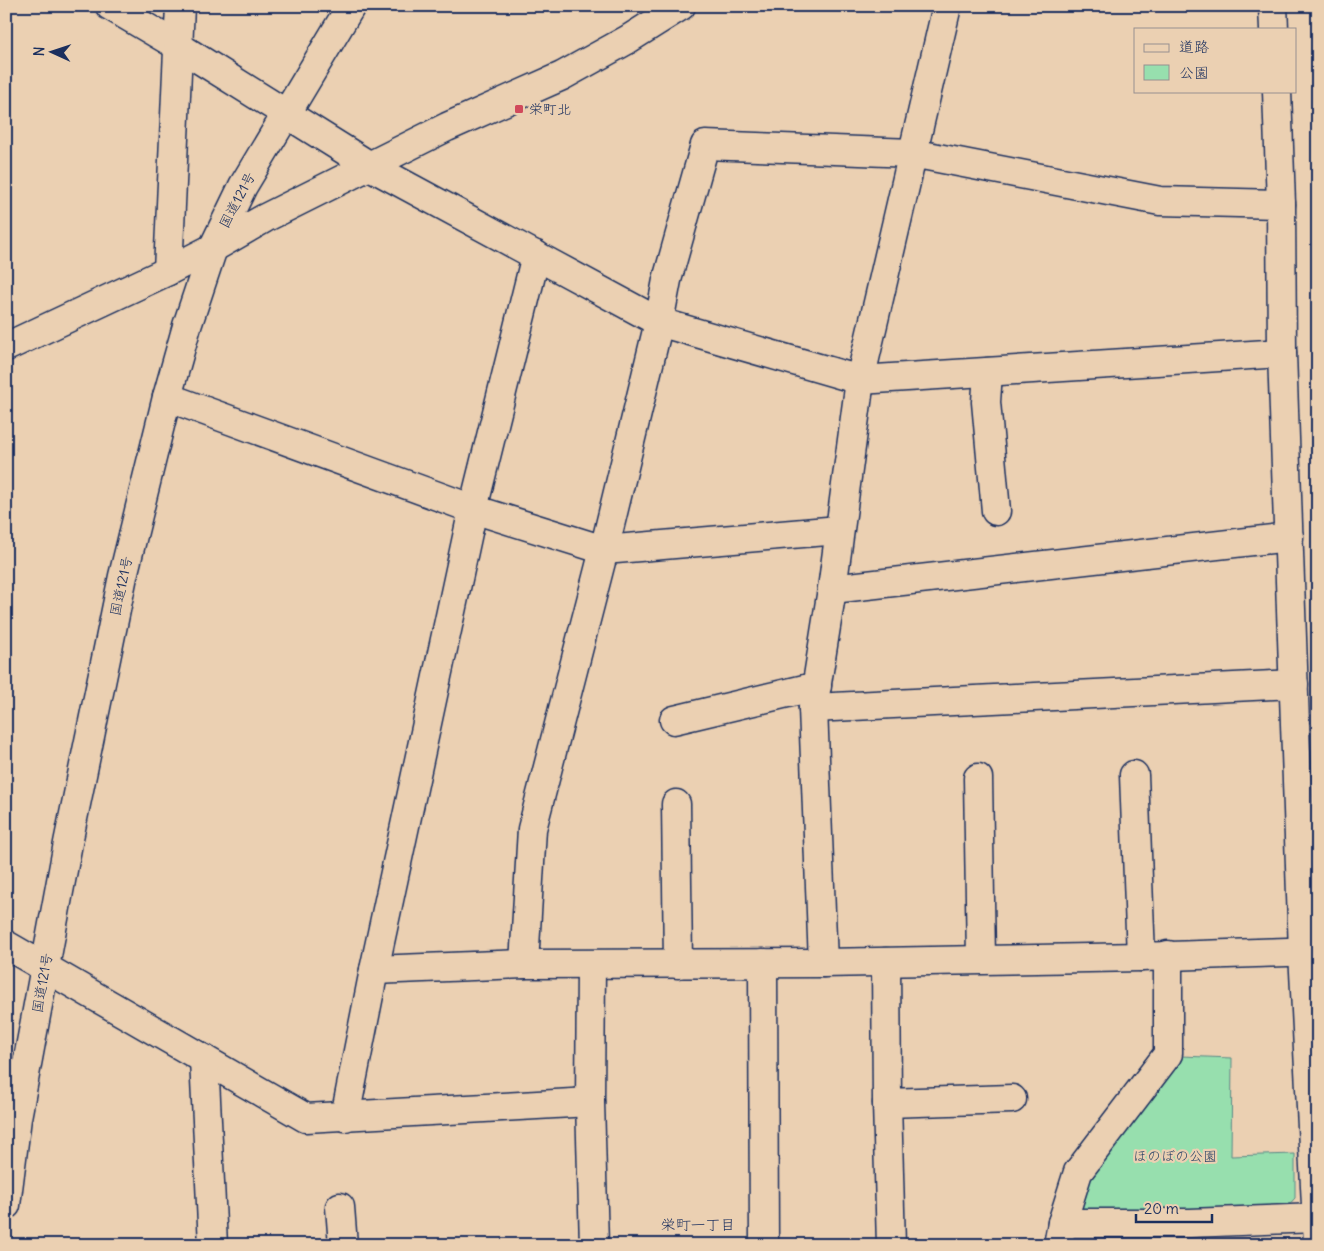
<svg xmlns="http://www.w3.org/2000/svg" width="1324" height="1251" viewBox="0 0 1324 1251" font-family="Delius,'Klee One',sans-serif">
<style>
.green{fill:#97dfae;stroke:#598786}
.lines{fill:none;stroke-linecap:round;stroke-linejoin:round}
.street-casing{stroke:#1b2f5e;stroke-width:31}
.secondary-casing{stroke:#1b2f5e;stroke-width:31}
.highway-casing{stroke:#1b2f5e;stroke-width:31}
.street{stroke:#ebd0b2;stroke-width:28}
.secondary{stroke:#ebd0b2;stroke-width:28}
.highway{stroke:#ebd0b2;stroke-width:28}
.poi-dot{fill:#d1495b;stroke:#ebd0b2;stroke-width:2}
.labels{text-anchor:middle;dominant-baseline:central;stroke-width:4.5;stroke-linejoin:round;paint-order:stroke}
.poi-label{font-size:14px;fill:#1b2f5e;stroke:#ebd0b2;text-anchor:start}
.street-label{font-size:14px;fill:#1b2f5e;stroke:#ebd0b2}
.park-label{font-size:14px;fill:#274166;stroke:#ebd0b2}
.neighbourhood-label{font-size:15px;fill:#1b2f5e;stroke:#ebd0b2}
</style>
<rect width="100%" height="100%" fill="#ebd0b2"/>
<filter id="ink" filterUnits="userSpaceOnUse"><feTurbulence type="fractalNoise" baseFrequency=".02" numOctaves="2"/><feDisplacementMap in="SourceGraphic" scale="10" xChannelSelector="R" yChannelSelector="G"/><feConvolveMatrix kernelMatrix="1 2 1 2 8 2 1 2 1" color-interpolation-filters="sRGB"/></filter>
<g filter="url(#ink)">
<!-- green -->
<polygon class="green" points="1181,1056 1232,1058 1231,1156 1295,1154 1295,1198 1285,1209 1083,1213 1075,1196"/>
<g class="lines">
<defs>
<g id="street">
<polyline points="110,6 178,46 370,166 659,322 860,380 1282,353"/>
<polyline points="1273,6 1274,29"/>
<polyline points="1277,91 1281,204 1282,353 1303,952 1318,1244"/>
<polyline points="168,271 180,6"/>
<polyline points="988,372 986,402 996,511"/>
<polyline points="167,397 473,509 604,550 839,530"/>
<polyline points="832,589 1289,537"/>
<polyline points="813,708 1294,684"/>
<polyline points="674,720 817,686"/>
<polyline points="1134,775 1141,957"/>
<polyline points="978,778 981,959"/>
<polyline points="676,804 678,964"/>
<polyline points="6,945 306,1118 590,1102"/>
<polyline points="886,962 887,1103 891,1245"/>
<polyline points="763,963 764,1245"/>
<polyline points="823,963 813,708 832,589 860,380 947,6"/>
<polyline points="524,964 532,829 604,550 659,322 667,280 705,145 912,153 1160,201 1281,204"/>
<polyline points="591,965 590,1102 594,1245"/>
<polyline points="374,970 524,964 823,963 1141,957 1318,951"/>
<polyline points="204,1059 213,1245"/>
<polyline points="887,1103 1012,1099"/>
<polyline points="345,1117 374,970 473,509 536,255"/>
<polyline points="340,1207 343,1245"/>
<polyline points="1062,1223 1190,1223 1317,1218"/>
<polyline points="1058,1245 1062,1223 1078,1172 1168,1054 1168,955"/>
</g>
<polyline id="secondary" points="6,347 168,271 213,248 265,218 447,127 562,76 627,40 681,6"/>
<polyline id="highway" points="6,1205 17,1118 45,967 68,843 123,576 167,397 187,326 213,248 243,186 351,6"/>
</defs>
<!-- street casing -->
<use href="#street" class="street-casing"/>
<!-- secondary casing -->
<use href="#secondary" class="secondary-casing"/>
<!-- highway casing -->
<use href="#highway" class="highway-casing"/>
<!-- street -->
<use href="#street" class="street"/>
<!-- secondary -->
<use href="#secondary" class="secondary"/>
<!-- highway -->
<use href="#highway" class="highway"/>
</g>
</g>
<!-- markers -->
<rect class="poi-dot" x="514" y="104" width="10" height="10" rx="2.5"/>
<g class="labels">
<!-- poi labels -->
<g class="poi-label">
<text x="529" y="109">栄町北</text>
</g>
<!-- street labels -->
<g class="street-label">
<text transform="translate(237 200) rotate(-62)">国道121号</text>
<text transform="translate(121 586) rotate(-78)">国道121号</text>
<text transform="translate(42 983) rotate(-80)">国道121号</text>
</g>
<!-- park labels -->
<g class="park-label">
<text x="1175" y="1156">ほのぼの公園</text>
</g>
<!-- neighbourhood labels -->
<g class="neighbourhood-label">
<text x="698" y="1224">栄町一丁目</text>
</g>
</g>
<!-- margin -->
<rect width="1324" height="1251" fill="none" stroke="#ebd0b2" stroke-width="25"/>
<rect x="12" y="12" width="1299" height="1226" fill="none" stroke="#1b2f5e" stroke-width="2" filter="url(#ink)"/>
<!-- legend -->
<rect x="1134" y="28" width="162" height="65" fill="#ebd0b2" stroke="#989090"/>
<rect x="1144" y="44" width="25" height="8" fill="#ebd0b2" stroke="#989090"/>
<text x="1179" y="52" font-size="15" fill="#1b2f5e">道路</text>
<rect x="1144" y="65" width="25" height="15" fill="#97dfae" stroke="#989090"/>
<text x="1179" y="78" font-size="15" fill="#1b2f5e">公園</text>
<!-- north arrow -->
<g transform="translate(52 52) rotate(273)" stroke="#ebd0b2" stroke-width="4" paint-order="stroke">
<path d="M0-4L9 19L0 12L-9 19Z" fill="#1b2f5e"/>
<text y="-8" font-size="14" font-weight="bold" text-anchor="middle" fill="#1b2f5e">N</text>
</g>
<!-- scale -->
<path d="M1136 1214v8h76v-8" fill="none" stroke="#1b2f5e" stroke-width="2.5"/>
<text x="1144" y="1214" font-size="15" fill="#1b2f5e" stroke="#ebd0b2" stroke-width="4" paint-order="stroke">20 m</text>
</svg>
